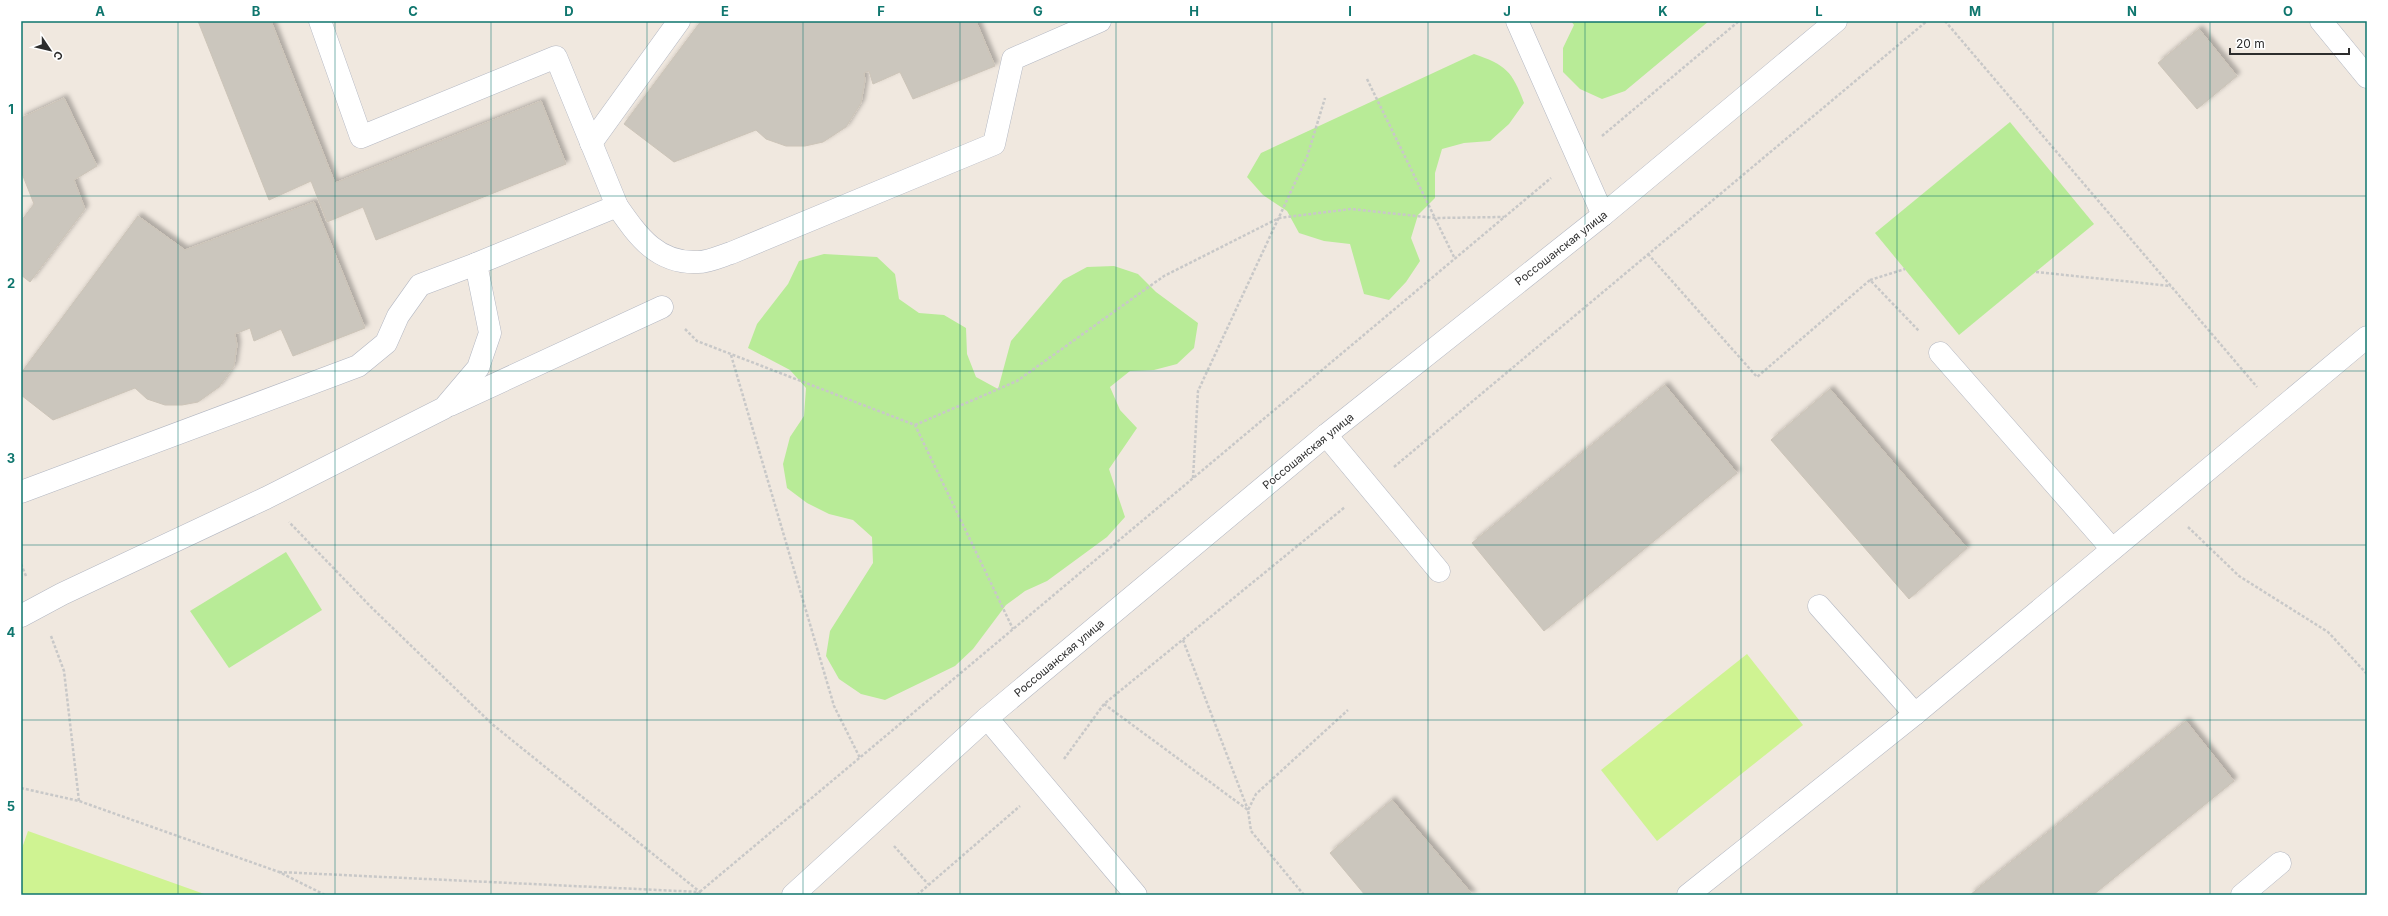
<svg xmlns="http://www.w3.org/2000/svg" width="2388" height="916" viewBox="0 0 2388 916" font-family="Inter,sans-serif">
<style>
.green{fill:#b8eb97}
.pitch{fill:#cff392}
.building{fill:#cbc6bd;stroke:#ccc4b8;filter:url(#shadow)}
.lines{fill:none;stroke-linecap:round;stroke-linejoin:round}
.minor-casing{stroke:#b3b7c2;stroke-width:23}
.path{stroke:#c8c8c8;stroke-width:2.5;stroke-dasharray:3 2;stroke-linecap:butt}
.minor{stroke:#fff;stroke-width:22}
.grid{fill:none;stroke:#0f766e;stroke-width:1;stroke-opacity:0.55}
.labels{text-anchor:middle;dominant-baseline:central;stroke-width:3;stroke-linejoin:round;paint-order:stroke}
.street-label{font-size:11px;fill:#2d2d2d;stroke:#fff}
.neatline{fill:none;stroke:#0f766e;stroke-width:1.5}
.grid-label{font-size:13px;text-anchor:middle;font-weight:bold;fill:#0f766e}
</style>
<defs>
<filter id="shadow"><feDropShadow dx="3.5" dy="-3.5" stdDeviation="2" flood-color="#0004"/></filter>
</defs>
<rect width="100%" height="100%" fill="#f0e8df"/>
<!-- green -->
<g class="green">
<polygon points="1571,21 1709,21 1625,91 1602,99 1580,89 1563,72 1563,48 1574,25"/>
<path d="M1474,54c32,11 38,17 50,49l-15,21 -19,17 -26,2 -22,6 -7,24v25l-17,17 -7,23 9,23 -14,21 -17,18 -25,-6 -14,-50 -26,-3 -25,-8 -12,-22 -24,-16 -16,-18 14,-24z"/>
<polygon points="2010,122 2094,224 1959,335 1875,233"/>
<polygon points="824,254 877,257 895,274 899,299 919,313 944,315 966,328 967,354 976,377 998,389 1011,341 1063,280 1087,267 1114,266 1138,274 1156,292 1198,323 1194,348 1177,364 1154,370 1130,371 1110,387 1120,410 1137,428 1109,469 1125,517 1107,537 1047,581 1025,591 1006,605 973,649 955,666 885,700 861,694 839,679 826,656 830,631 873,563 872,537 853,520 829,514 807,503 787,488 783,464 790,437 804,416 806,388 790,370 748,348 757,324 788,284 799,261"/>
<polygon points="286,552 322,610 229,668 190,611"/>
</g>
<!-- pitch -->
<g class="pitch">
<polygon points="1747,654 1803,725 1657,841 1601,770"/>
<polygon points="28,831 207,895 21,895 21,851"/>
</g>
<!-- building -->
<g class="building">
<polygon points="198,21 271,21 335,183 541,101 566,164 376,240 363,207 327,222 311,181 269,200"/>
<polygon points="701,21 976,21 995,66 913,99 900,72 873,84 869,71 864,73 865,80 861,103 846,127 823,142 805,146 786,146 766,139 756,130 674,162 624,124"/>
<polygon points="2199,29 2237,76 2197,109 2158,63"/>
<polygon points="64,98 97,166 74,180 85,209 30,282 21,275 21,221 34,204 21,171 21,118"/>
<polygon points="314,202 365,328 293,356 281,329 254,341 250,328 235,334 237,345 234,366 219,387 198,402 182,405 165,405 147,399 135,388 53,420 21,395 21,373 138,216 185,250"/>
<polygon points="1665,385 1737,473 1544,631 1472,543"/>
<polygon points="1830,389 1967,548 1909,599 1771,440"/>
<polygon points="2186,721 2234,781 2093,895 1970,895"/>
<polygon points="1392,800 1473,895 1365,895 1330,853"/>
</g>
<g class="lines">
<defs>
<g id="minor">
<polyline points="1517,21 1603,215"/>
<polyline points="2321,21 2367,77"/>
<polyline points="591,143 679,21"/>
<path d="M617,206c21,30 40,58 81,56 11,0 23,-6 33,-9l263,-109 19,-85 87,-38"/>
<polyline points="1940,353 2112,549"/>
<polyline points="450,405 662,307"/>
<polyline points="1326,435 1439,571"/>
<polyline points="21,492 358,366 386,343 398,316 420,285 476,264"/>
<polyline points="1819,606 1915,714"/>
<polyline points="21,616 62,594 266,498 444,408 478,368 490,333 476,264 617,206 556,57 361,137 320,21"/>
<polyline points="987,718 1136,895"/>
<polyline points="793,895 987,718 1326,435 1603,215 1836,21"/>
<polyline points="1688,895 1915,714 2367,337"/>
<polyline points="2242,895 2280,863"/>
</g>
</defs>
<!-- minor casing -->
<use href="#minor" class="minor-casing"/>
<!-- path -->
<g class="path">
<polyline points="1945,21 2257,387"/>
<polyline points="1367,79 1455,259"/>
<polyline points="1602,136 1739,21"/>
<polyline points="1648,254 1757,377 1870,280 1919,331"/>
<polyline points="2036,272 2171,286"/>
<polyline points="1870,280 1905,269"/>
<polyline points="685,329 697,341 915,425 1013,629"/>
<polyline points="731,355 834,706 860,758"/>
<polyline points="915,425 1017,381 1164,276 1279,218 1351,209 1435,218 1504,217"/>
<polyline points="1394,467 1927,21"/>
<polyline points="1193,478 1198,391 1307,157 1325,98"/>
<polyline points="2188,527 2239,576 2328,632 2367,674"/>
<polyline points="21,564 26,576"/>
<polyline points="51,636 64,671 79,801"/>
<polyline points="1183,640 1248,810"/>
<polyline points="1104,704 1248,810"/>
<polyline points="1064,759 1104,704 1345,507"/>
<polyline points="21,788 79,801 279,872 325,895"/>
<polyline points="894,846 928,884"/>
<polyline points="279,872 700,892 492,724 371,607 289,522"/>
<polyline points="696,895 1551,178"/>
<polyline points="917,895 1020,806"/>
<polyline points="1304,895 1251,831 1248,810 1256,794 1348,710"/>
</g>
<!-- minor -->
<use href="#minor" class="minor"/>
</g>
<!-- grid -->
<path class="grid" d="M178,21v874M335,21v874M491,21v874M647,21v874M803,21v874M960,21v874M1116,21v874M1272,21v874M1428,21v874M1585,21v874M1741,21v874M1897,21v874M2053,21v874M2210,21v874M21,196h2346M21,371h2346M21,545h2346M21,720h2346"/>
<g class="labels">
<!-- street labels -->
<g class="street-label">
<text transform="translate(1561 248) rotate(-38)">Россошанская улица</text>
<text transform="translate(1308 451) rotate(-39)">Россошанская улица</text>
<text transform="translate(1059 658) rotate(-40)">Россошанская улица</text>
</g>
</g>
<!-- border -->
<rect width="2388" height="916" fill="none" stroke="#ffffff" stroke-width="44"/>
<!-- north arrow -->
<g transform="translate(50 50) rotate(125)" stroke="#ffffff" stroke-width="3" paint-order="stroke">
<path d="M0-3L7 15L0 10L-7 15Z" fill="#2d2d2d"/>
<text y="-6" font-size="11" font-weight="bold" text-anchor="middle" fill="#2d2d2d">С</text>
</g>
<!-- scale -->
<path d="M2230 48v6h119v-6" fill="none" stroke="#2d2d2d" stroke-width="2"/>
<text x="2236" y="48" font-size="12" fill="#2d2d2d" stroke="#ffffff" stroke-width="3" paint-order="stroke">20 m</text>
<rect x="22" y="22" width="2344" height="872" class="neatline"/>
<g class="grid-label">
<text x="100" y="16">A</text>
<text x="256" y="16">B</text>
<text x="413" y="16">C</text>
<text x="569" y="16">D</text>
<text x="725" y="16">E</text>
<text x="881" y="16">F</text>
<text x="1038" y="16">G</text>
<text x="1194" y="16">H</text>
<text x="1350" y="16">I</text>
<text x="1507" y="16">J</text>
<text x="1663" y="16">K</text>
<text x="1819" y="16">L</text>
<text x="1975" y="16">M</text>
<text x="2132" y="16">N</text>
<text x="2288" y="16">O</text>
<text x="11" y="114">1</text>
<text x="11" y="288">2</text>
<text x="11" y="463">3</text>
<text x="11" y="637">4</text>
<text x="11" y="811">5</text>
</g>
</svg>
